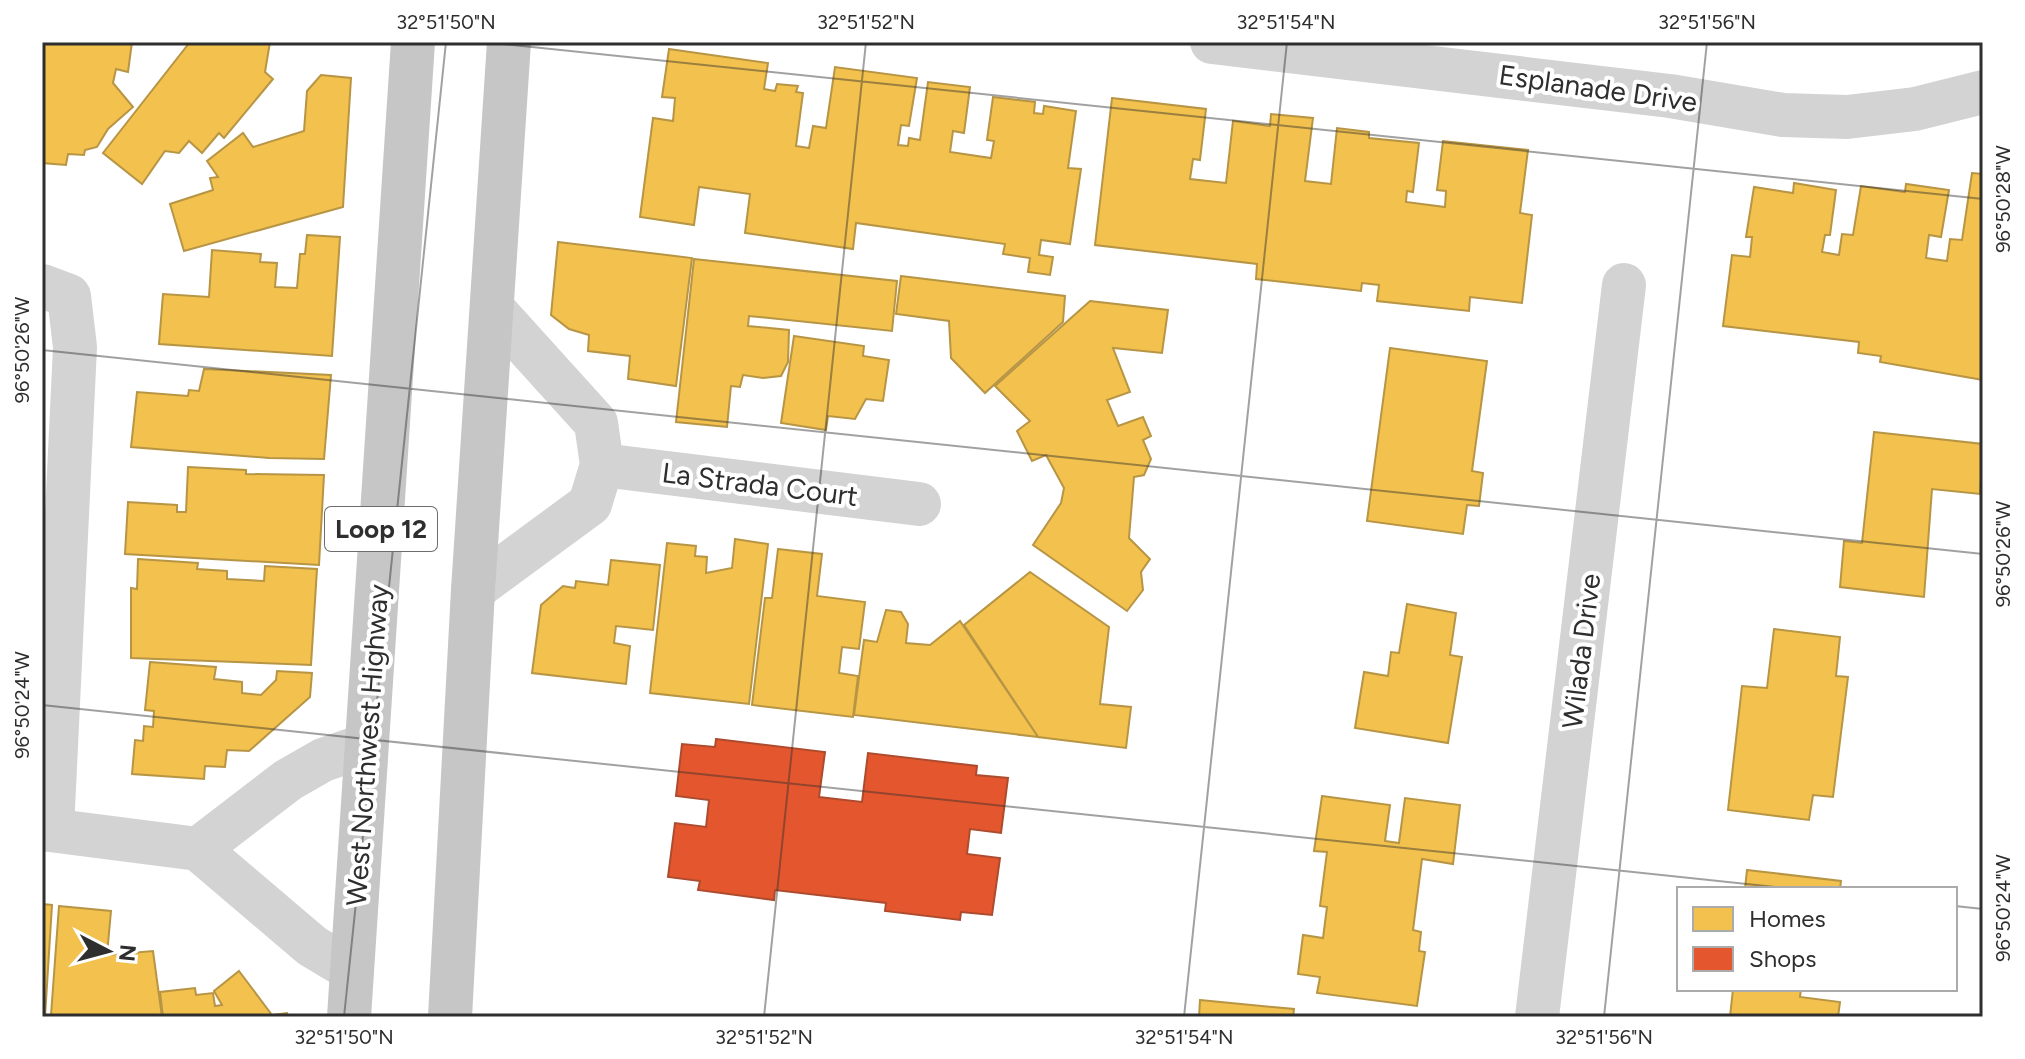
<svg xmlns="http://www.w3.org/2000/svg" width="2025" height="1059" viewBox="0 0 2025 1059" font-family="Figtree,sans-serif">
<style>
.homes{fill:#f2c14e;stroke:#b79544;stroke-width:2}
.shops{fill:#e4572e;stroke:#ad4b2e;stroke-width:2}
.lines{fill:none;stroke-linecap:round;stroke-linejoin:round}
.street{stroke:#d3d3d3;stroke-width:44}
.primary{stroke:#c6c6c6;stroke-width:44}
.ticks{fill:none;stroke:#2e2e2e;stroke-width:2;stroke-opacity:0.45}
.labels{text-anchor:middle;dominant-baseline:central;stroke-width:8;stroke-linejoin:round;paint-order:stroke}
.shield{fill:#fff;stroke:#6d6d6d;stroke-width:2}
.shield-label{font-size:26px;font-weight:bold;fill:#2e2e2e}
.street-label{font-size:28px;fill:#2e2e2e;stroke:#fff}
.neatline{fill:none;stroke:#2e2e2e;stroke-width:3}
.ticks-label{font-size:20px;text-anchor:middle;fill:#2e2e2e}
</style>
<rect width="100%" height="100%" fill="#fff"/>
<!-- homes -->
<g class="homes">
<polygon points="42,42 132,42 128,72 116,69 113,83 133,107 108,129 97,147 85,150 84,155 68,154 66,165 42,163"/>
<polygon points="190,42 270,42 265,72 273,79 224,138 219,133 202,153 189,141 179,153 165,151 142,184 103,153"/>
<polygon points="669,49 768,63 764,89 775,91 777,84 798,86 796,92 803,93 796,146 809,148 813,126 826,128 835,67 917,78 909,126 901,125 898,145 908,146 909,138 920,140 928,82 970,87 964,133 953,131 950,152 991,158 994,141 987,140 993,97 1035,102 1034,113 1043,114 1044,106 1076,111 1068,168 1081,169 1070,244 1041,240 1039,255 1053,257 1050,275 1028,272 1030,258 1003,254 1005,244 856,223 853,249 745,233 750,194 699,187 694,225 640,217 653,118 673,121 675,98 662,97"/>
<polygon points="321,75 351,78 343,207 184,251 170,204 213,190 210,178 218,177 207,161 243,133 253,147 304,131 307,91"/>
<polygon points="1112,98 1206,109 1200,160 1193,159 1190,179 1226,183 1233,121 1270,126 1271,114 1313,118 1305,181 1331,184 1337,128 1369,132 1369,138 1419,143 1413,192 1407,191 1406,202 1445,207 1446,191 1437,190 1443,141 1528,150 1520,213 1532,215 1522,303 1470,297 1469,311 1377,301 1379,285 1362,283 1361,291 1256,279 1257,264 1095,245"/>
<polygon points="1972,173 1983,174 1983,380 1880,362 1881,356 1858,353 1859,342 1723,326 1732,255 1750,257 1752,237 1746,237 1754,187 1793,193 1794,183 1836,190 1830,235 1825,235 1822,252 1839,255 1842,234 1853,235 1861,186 1905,192 1906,184 1949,190 1941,237 1929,235 1926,258 1947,261 1950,239 1962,240"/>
<polygon points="307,235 340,237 332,356 159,344 163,294 209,297 212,250 261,254 260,262 277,263 275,287 297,288 300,254 305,254"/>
<polygon points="558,242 692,258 676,386 628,379 630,356 588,351 589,335 569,329 551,315"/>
<polygon points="694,259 897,281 892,331 749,316 748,326 789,330 788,362 781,376 763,378 743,375 740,387 731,386 727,427 676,422"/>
<polygon points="901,276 1065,296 1063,322 985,393 951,358 949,321 896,314"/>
<polygon points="1090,301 1168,310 1162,353 1113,348 1130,392 1107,400 1118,426 1143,417 1151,436 1143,440 1151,459 1144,475 1134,477 1129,538 1150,559 1141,572 1143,590 1127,611 1033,545 1061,503 1064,488 1046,455 1032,461 1017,431 1030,421 995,386"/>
<polygon points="794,336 864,346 863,356 889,360 883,401 866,399 855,419 828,416 826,430 781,423"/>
<polygon points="1390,348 1487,361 1472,471 1483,473 1479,506 1467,505 1463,534 1367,521"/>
<polygon points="204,369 331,375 324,459 269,458 131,447 137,392 188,396 189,390 199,391"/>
<polygon points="1874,432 1983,444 1980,494 1932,489 1924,597 1840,587 1844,541 1862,543"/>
<polygon points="188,467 246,470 246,474 324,475 319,565 125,554 128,502 177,505 177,512 186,512"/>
<polygon points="735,539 768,544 749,704 650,693 667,543 696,546 695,556 707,557 706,573 732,568"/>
<polygon points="778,549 822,554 817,596 865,602 859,649 842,647 839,673 858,676 853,717 752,705 765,598 772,598"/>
<polygon points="138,559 198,563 197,569 227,571 227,579 264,581 265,566 317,569 311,665 131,658 131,588 137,589"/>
<polygon points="611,560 660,565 653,630 616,626 614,643 630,646 626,684 532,673 541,605 563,586 575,588 576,581 608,585"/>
<polygon points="1030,572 1109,627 1100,704 1131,707 1126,748 1038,737 964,625"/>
<polygon points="1407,604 1456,613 1450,655 1462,657 1448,743 1355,728 1364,672 1388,676 1391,652 1399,653"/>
<polygon points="886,610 901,612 908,624 906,643 930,645 960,621 1038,737 854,715 864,640 877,642"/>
<polygon points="1774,629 1840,637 1836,676 1848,677 1833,797 1813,795 1809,820 1728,810 1742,686 1767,688"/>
<polygon points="150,662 216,667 214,679 242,682 242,693 261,695 276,680 277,671 312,673 310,697 249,751 227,750 225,767 205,766 204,779 132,774 135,740 143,741 144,726 153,727 154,711 145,710"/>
<polygon points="1322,796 1390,805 1385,841 1399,843 1405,798 1460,805 1453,864 1422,859 1413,930 1421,932 1419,951 1425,952 1417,1006 1317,993 1320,977 1298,974 1303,935 1323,938 1327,907 1320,906 1327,852 1314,851"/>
<polygon points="1747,870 1841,881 1840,889 1745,889"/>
<polygon points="42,904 52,905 45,1017 42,1017"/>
<polygon points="59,906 111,911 107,955 153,951 162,1017 51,1015"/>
<polygon points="239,971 272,1015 287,1013 288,1017 163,1017 160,992 195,988 196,995 213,993 215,1006 222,1005 214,991"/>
<polygon points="1733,989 1801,989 1800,997 1840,1002 1838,1017 1730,1017"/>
<polygon points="1200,1000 1294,1009 1293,1017 1199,1017"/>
</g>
<!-- shops -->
<polygon class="shops" points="716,739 825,752 819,797 862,802 868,753 977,766 976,775 1008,778 1001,833 970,829 967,854 1000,858 992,915 961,912 960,920 885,911 886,903 775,890 774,900 698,890 700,881 668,877 675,823 706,827 709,800 676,796 682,744 715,747"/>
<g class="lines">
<!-- street -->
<g class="street">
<polyline points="1212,42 1670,96 1783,115 1847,117 1915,109 1983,92"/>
<polyline points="42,286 69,296 75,347 52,830"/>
<polyline points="602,465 919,504"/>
<polyline points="473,590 590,504 602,465 596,423 492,308"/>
<polyline points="42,829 198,849 312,946 352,970"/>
<polyline points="198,849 288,780 323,760 366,745"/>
<polyline points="1537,1017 1624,285"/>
</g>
<!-- primary -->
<g class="primary">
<polyline points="349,1017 413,42"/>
<polyline points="450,1017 473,590 509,42"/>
</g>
</g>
<!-- ticks -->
<path class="ticks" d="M485,42l1498,157M42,350l1941,204M42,705l1753,184M1955,906l28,3M344,1017l102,-975M764,1017l102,-975M1184,1017l103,-975M1604,1017l103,-975"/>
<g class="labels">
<!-- shield labels -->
<rect class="shield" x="325" y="507" width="112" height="44" rx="6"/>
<g class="shield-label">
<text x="381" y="529">Loop 12</text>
</g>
<!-- street labels -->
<g class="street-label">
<text transform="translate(1598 88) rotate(8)">Esplanade Drive</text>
<text transform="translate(760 484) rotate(7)">La Strada Court</text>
<text transform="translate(1581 651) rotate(-83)">Wilada Drive</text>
<text transform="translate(367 745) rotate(-86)">West Northwest Highway</text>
</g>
</g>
<!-- border -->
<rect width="2025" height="1059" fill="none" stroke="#ffffff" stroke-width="88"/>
<!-- legend -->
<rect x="1677" y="887" width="280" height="104" fill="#ffffff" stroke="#ababab" stroke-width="2"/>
<rect x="1693" y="907" width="40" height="24" fill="#f2c14e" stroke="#ababab" stroke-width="2"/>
<text x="1749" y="927" font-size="24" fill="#2e2e2e">Homes</text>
<rect x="1693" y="947" width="40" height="24" fill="#e4572e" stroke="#ababab" stroke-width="2"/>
<text x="1749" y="967" font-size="24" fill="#2e2e2e">Shops</text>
<!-- north arrow -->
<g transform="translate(108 951) rotate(96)" stroke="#ffffff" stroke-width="6" paint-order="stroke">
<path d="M0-6L14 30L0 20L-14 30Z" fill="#2e2e2e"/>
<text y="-12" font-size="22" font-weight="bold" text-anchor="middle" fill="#2e2e2e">N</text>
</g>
<rect x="44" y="44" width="1937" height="971" class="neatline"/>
<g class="ticks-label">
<text x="446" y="29">32°51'50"N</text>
<text x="866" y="29">32°51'52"N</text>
<text x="1286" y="29">32°51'54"N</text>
<text x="1707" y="29">32°51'56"N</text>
<text transform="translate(2003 199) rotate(-90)" y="7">96°50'28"W</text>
<text transform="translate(22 350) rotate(-90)" y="7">96°50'26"W</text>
<text transform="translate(2003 554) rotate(-90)" y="7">96°50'26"W</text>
<text transform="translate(22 705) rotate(-90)" y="7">96°50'24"W</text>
<text transform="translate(2003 908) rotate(-90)" y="7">96°50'24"W</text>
<text x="344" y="1044">32°51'50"N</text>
<text x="764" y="1044">32°51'52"N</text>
<text x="1184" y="1044">32°51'54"N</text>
<text x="1604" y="1044">32°51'56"N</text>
</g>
</svg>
